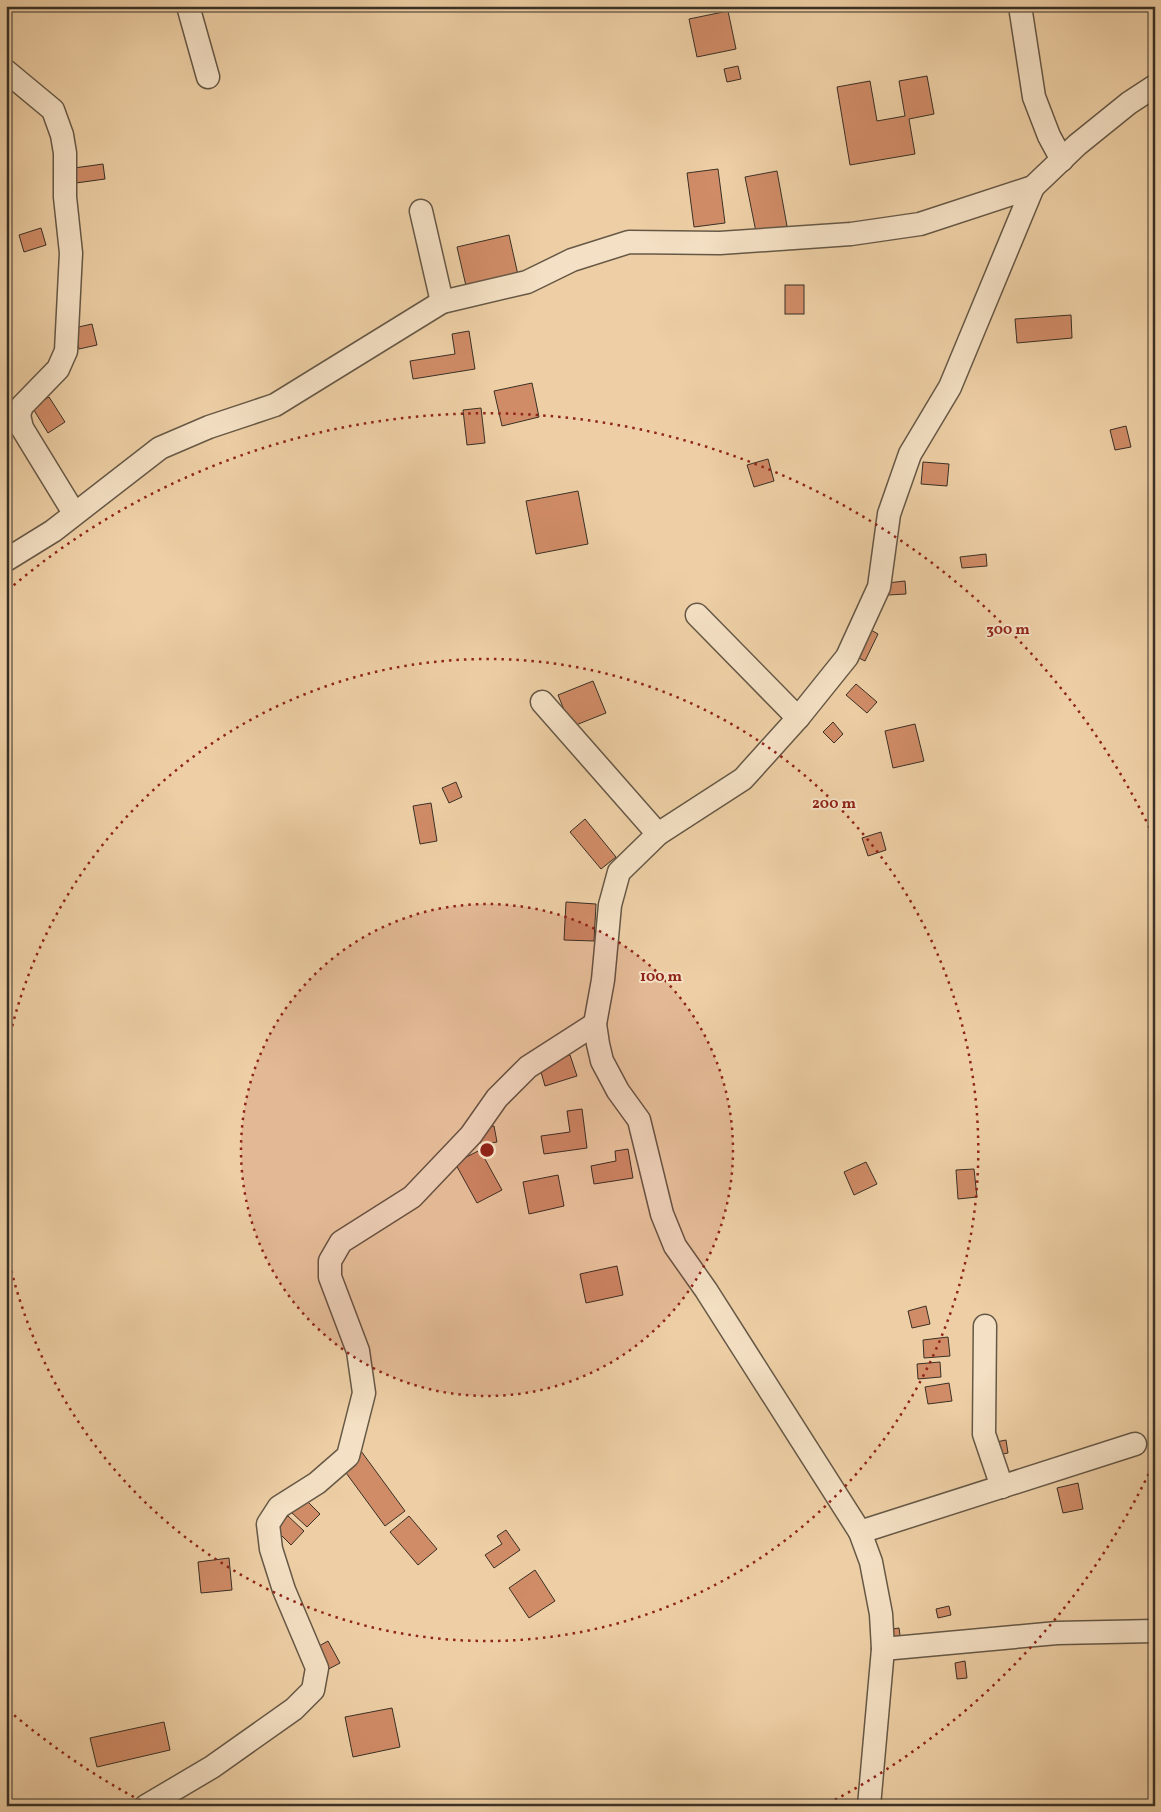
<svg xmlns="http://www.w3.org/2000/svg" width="1161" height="1812" viewBox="0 0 1161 1812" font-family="Vollkorn,serif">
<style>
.building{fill:#d08c67;stroke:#393026}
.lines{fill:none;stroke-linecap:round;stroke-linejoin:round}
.minor-casing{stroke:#665846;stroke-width:25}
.minor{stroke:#f4e0c4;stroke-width:22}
.ring{fill:none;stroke:#8f2418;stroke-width:2.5;stroke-dasharray:2.5 5}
.centre{fill:#8f2418;stroke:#f4e0c4;stroke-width:2.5}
.ring-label{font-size:15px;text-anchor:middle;font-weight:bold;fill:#8f2418;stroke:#f4e0c4;stroke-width:4;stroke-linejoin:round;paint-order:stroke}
</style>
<rect width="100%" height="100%" fill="#eecfa5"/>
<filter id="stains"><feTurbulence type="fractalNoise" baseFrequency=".004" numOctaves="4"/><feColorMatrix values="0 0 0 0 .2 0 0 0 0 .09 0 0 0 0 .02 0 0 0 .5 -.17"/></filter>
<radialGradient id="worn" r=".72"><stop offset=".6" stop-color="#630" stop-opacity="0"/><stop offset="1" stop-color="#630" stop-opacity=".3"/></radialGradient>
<!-- building -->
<g class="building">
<polygon points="728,11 736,49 697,57 689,19"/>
<polygon points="738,66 741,79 727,82 724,69"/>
<polygon points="927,76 934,114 909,119 915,154 850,165 837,87 870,81 877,121 905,116 899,81"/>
<polygon points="103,164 105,179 76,183 74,168"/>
<polygon points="718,169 725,223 694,227 687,173"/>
<polygon points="777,171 787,226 756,232 745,177"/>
<polygon points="41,228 46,245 24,252 19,235"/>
<polygon points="509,235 518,275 466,286 457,247"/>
<rect x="785" y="285" width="19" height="29"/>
<polygon points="1071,315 1072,338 1017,343 1015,319"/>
<polygon points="92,324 97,345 79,349 74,328"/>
<polygon points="469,331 475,369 413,379 410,361 455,354 452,334"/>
<polygon points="532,383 539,417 502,426 494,391"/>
<polygon points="49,397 65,422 48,433 32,407"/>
<polygon points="481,408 485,443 467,445 463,410"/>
<polygon points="1126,426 1131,447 1115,450 1110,430"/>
<polygon points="768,459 774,481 754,487 747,465"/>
<polygon points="923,462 949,464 947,486 921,484"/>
<polygon points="578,491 588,544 536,554 526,501"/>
<polygon points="986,554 987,566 962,568 960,557"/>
<polygon points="905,581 906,594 888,595 887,583"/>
<polygon points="871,630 878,634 865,661 857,657"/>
<polygon points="593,681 606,713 571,727 558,695"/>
<polygon points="856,684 877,702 867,713 846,695"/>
<polygon points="833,722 843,734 834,743 823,732"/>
<polygon points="915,724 924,761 893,768 885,731"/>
<polygon points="456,782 462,797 449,803 442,788"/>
<polygon points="431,803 437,841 420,844 413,806"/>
<polygon points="585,819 616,857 601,869 570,832"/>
<polygon points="881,832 886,850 868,856 862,838"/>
<polygon points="566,902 596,904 594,941 564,940"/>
<polygon points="570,1055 577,1076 545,1086 539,1065"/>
<polygon points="582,1109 587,1148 544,1154 541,1136 570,1132 567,1111"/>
<polygon points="494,1126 497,1142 481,1145 478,1129"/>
<polygon points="628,1149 633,1178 594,1184 591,1166 616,1161 615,1151"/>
<polygon points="480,1150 502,1190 477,1203 455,1163"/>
<polygon points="866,1162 877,1184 854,1195 844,1172"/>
<polygon points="974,1169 977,1197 958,1199 956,1170"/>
<polygon points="558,1175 564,1206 529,1214 523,1182"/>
<polygon points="617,1266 623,1295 586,1303 580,1274"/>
<polygon points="926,1306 930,1324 912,1328 908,1311"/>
<polygon points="948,1337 950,1356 924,1358 923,1340"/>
<polygon points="940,1362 941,1377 918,1379 917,1364"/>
<polygon points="949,1383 952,1401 928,1404 925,1387"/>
<polygon points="1006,1440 1008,1453 993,1456 991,1443"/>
<polygon points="361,1451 405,1511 385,1526 341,1466"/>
<polygon points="1078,1483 1083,1509 1063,1513 1057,1488"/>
<polygon points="304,1498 320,1514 307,1527 291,1512"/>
<polygon points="288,1516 304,1531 291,1545 275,1529"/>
<polygon points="409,1516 437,1549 418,1565 390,1532"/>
<polygon points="506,1530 520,1550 494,1568 485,1555 502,1544 497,1536"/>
<polygon points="229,1558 232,1590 201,1593 198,1562"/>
<polygon points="535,1570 555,1601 529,1618 509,1588"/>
<polygon points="949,1606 951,1615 938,1618 936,1609"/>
<polygon points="899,1628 901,1642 889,1644 886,1630"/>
<polygon points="328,1641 340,1663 323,1672 312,1650"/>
<polygon points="965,1661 967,1678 957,1679 955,1663"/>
<polygon points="392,1708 400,1747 353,1757 345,1717"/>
<polygon points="164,1722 170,1750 97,1767 90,1738"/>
</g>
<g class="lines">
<defs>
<g id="minor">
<polyline points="188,6 208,77"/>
<polyline points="1020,6 1034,97 1049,136 1062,160"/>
<polyline points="6,71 53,110 62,135 65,153 65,197 71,253 66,351 58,369 22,406 19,415 22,428 74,513"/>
<polyline points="421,211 442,302"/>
<polyline points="6,560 53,531 160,448 209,427 275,405 442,302 527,282 572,260 629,242 720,243 851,234 920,224 1033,187 1077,145 1129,103 1155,86"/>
<polyline points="697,615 798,718"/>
<polyline points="542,702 658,834"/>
<polyline points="985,1326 984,1434 1002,1487"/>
<polyline points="860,1532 1135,1444"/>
<polyline points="883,1649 1057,1633 1155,1631"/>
<polyline points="146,1806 212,1767 294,1709 313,1690 317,1668 284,1590 271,1549 268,1524 279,1507 317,1483 348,1456 364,1393 358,1351 330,1277 330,1261 341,1242 412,1197 471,1135 497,1098 528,1067 595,1024"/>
<polyline points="869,1806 883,1649 881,1614 871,1562 860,1532 706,1290 675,1246 662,1214 639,1120 618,1091 602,1061 598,1044 595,1024 603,980 610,905 619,872 658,834 743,779 798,718 847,657 879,587 889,514 910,454 950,387 1033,187"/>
</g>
</defs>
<!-- minor casing -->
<use href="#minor" class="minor-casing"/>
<!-- minor -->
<use href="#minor" class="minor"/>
</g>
<!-- distance rings -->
<circle cx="487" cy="1150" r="246" fill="#8f2418" fill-opacity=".12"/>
<g class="ring">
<circle cx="487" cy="1150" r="246"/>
<path d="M7 1048A491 491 0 1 1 7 1252"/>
<path d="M1152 1467A737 737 0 0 1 827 1804M147 1804A737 737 0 0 1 8 1710M8 590A737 737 0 0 1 1152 833"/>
</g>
<circle cx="487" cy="1150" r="8" class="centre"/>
<g class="ring-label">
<text x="1008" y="634">300 m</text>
<text x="834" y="808">200 m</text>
<text x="661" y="981">100 m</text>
</g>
<!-- margin -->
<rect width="1161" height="1812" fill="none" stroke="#eecfa5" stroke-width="25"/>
<rect x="8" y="8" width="1146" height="1797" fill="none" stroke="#393026" stroke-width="2.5"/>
<rect x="12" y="12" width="1136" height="1787" fill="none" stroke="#393026"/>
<rect width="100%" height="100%" filter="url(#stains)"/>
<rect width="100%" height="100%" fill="url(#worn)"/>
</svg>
